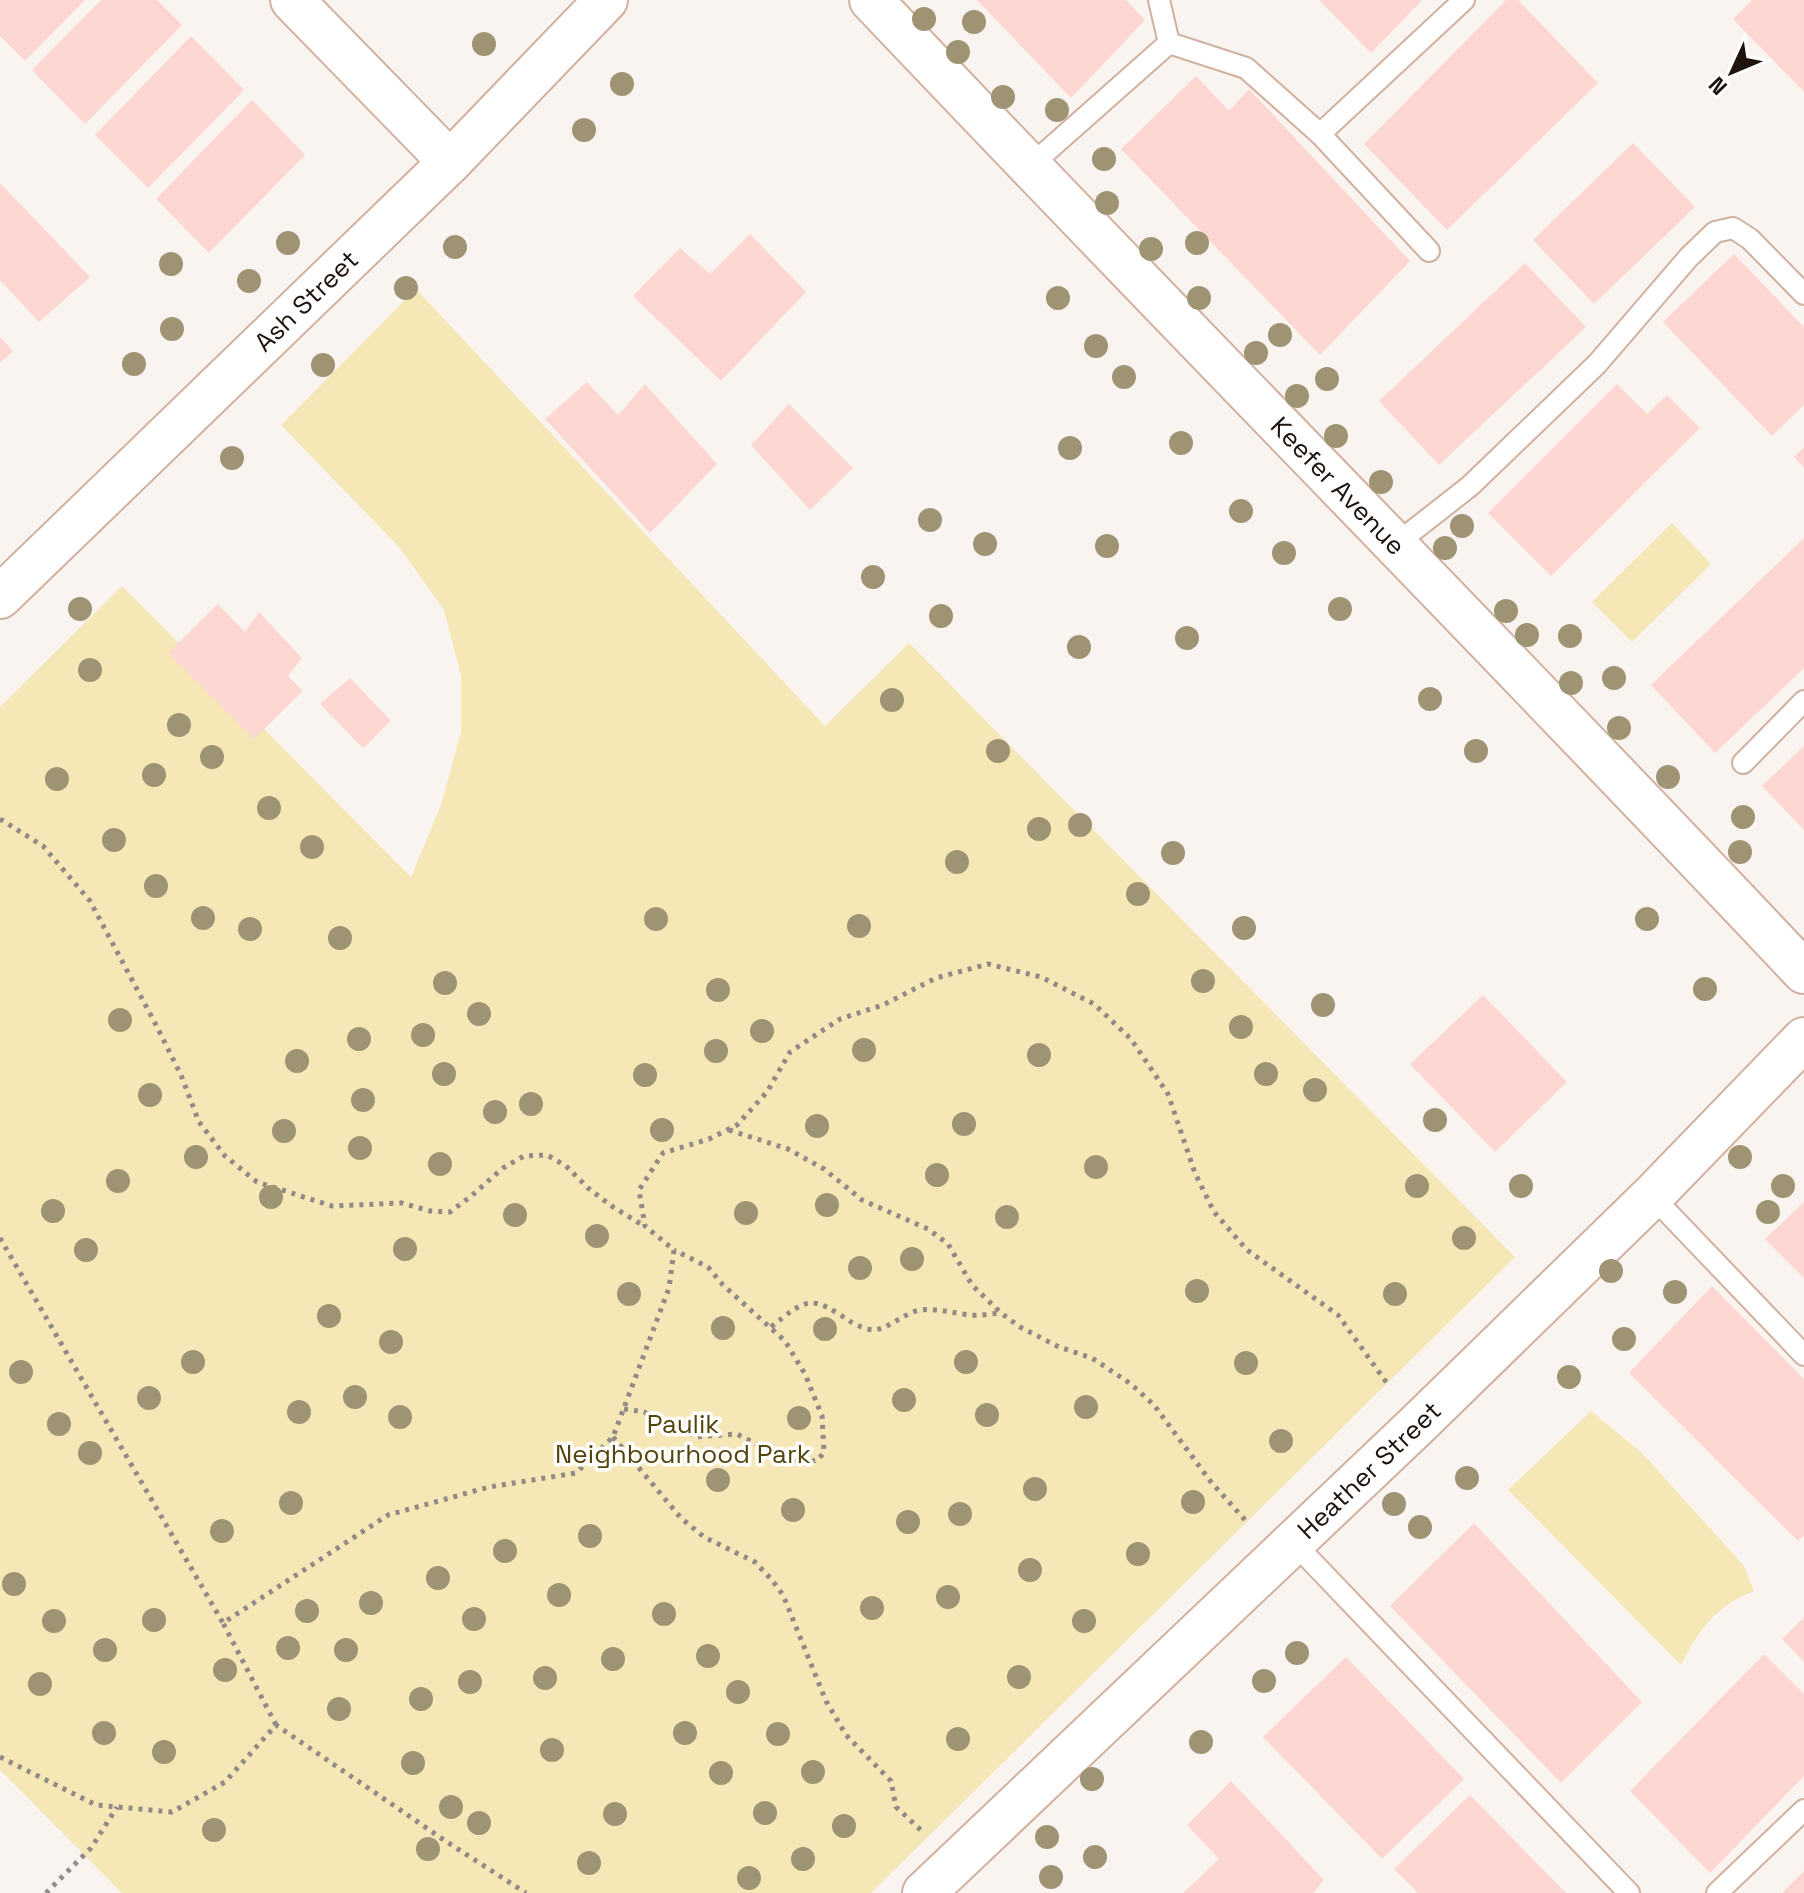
<svg xmlns="http://www.w3.org/2000/svg" width="1804" height="1893" viewBox="0 0 1804 1893" font-family="'Space Grotesk',sans-serif">
<style>
.green{fill:#f6e7b7}
.building{fill:#fdd7d1}
.lines{fill:none;stroke-linecap:round;stroke-linejoin:round}
.lane-casing{stroke:#d0b1a0;stroke-width:24}
.street-casing{stroke:#d0b1a0;stroke-width:46}
.path{stroke:#928a85;stroke-width:5;stroke-dasharray:4 6;stroke-linecap:butt}
.lane{stroke:#fff;stroke-width:20}
.street{stroke:#fff;stroke-width:42}
.tree{fill:#9e9373}
.labels{text-anchor:middle;dominant-baseline:central;stroke-width:7;stroke-linejoin:round;paint-order:stroke}
.street-label{font-size:26px;fill:#1e130d;stroke:#fff}
.park-label{font-size:26px;fill:#53440c;stroke:#fff}
</style>
<rect width="100%" height="100%" fill="#faf4f0"/>
<!-- green -->
<g class="green">
<polygon points="416,289 825,726 909,643 1515,1257 871,1893 122,1893 0,1770 0,707 122,586 411,877 441,805 461,732 461,676 444,610 399,547 281,425"/>
<polygon points="1672,523 1711,564 1632,642 1592,602"/>
<path d="M1591,1411l52,43 101,112 10,25c-39,16 -54,37 -73,74l-173,-175z"/>
</g>
<!-- building -->
<g class="building">
<polygon points="0,0 85,0 25,61 0,36"/>
<polygon points="101,0 157,0 182,25 85,124 32,70"/>
<polygon points="977,0 1126,0 1145,20 1071,98"/>
<polygon points="1319,0 1422,0 1371,53"/>
<polygon points="1506,0 1518,0 1598,83 1447,230 1364,144"/>
<polygon points="1752,0 1804,0 1804,92 1733,19"/>
<polygon points="191,36 244,90 148,188 95,135"/>
<polygon points="1196,76 1229,111 1249,89 1410,261 1320,355 1121,149"/>
<polygon points="252,100 305,155 209,253 156,199"/>
<polygon points="1633,143 1695,207 1594,304 1533,240"/>
<polygon points="0,183 90,277 39,322 0,280"/>
<polygon points="750,234 806,292 721,381 633,296 680,248 710,274"/>
<polygon points="1734,254 1804,327 1804,405 1772,436 1663,322"/>
<polygon points="1525,263 1586,327 1439,465 1379,401"/>
<polygon points="0,337 13,351 0,363"/>
<polygon points="587,382 618,415 645,384 717,464 650,533 545,419"/>
<polygon points="1617,384 1647,414 1667,395 1700,428 1551,576 1488,513"/>
<polygon points="789,404 853,468 810,510 751,445"/>
<polygon points="1804,447 1804,468 1794,457"/>
<polygon points="1804,538 1804,668 1715,753 1651,685"/>
<polygon points="218,604 245,632 259,612 302,658 288,676 303,691 254,739 168,653"/>
<polygon points="350,678 391,721 363,748 320,704"/>
<polygon points="1804,746 1804,830 1762,786"/>
<polygon points="1483,995 1567,1082 1495,1152 1410,1064"/>
<polygon points="1804,1202 1804,1278 1765,1239"/>
<polygon points="1712,1286 1804,1379 1804,1535 1798,1541 1629,1373"/>
<polygon points="1474,1523 1642,1702 1561,1783 1390,1606"/>
<polygon points="1804,1617 1804,1662 1782,1639"/>
<polygon points="1764,1654 1804,1694 1804,1776 1710,1873 1630,1791"/>
<polygon points="1346,1657 1464,1779 1382,1859 1263,1737"/>
<polygon points="1231,1781 1324,1880 1313,1893 1183,1893 1219,1859 1187,1825"/>
<polygon points="1470,1795 1566,1893 1418,1893 1394,1869"/>
<polygon points="1804,1871 1804,1893 1782,1893"/>
</g>
<g class="lines">
<defs>
<g id="lane">
<polyline points="1159,0 1169,43"/>
<polyline points="1320,134 1464,0"/>
<polyline points="1029,167 1169,43 1246,68 1320,134 1429,251"/>
<polyline points="1396,544 1470,486 1597,364 1689,257 1715,232 1733,228 1750,239 1804,294"/>
<polyline points="1743,763 1804,701"/>
<polyline points="1652,1196 1804,1355"/>
<polyline points="1294,1543 1629,1893"/>
<polyline points="1717,1893 1804,1810"/>
</g>
<g id="street">
<polyline points="292,0 450,162"/>
<path id="s1" d="M871,0c309,326 625,645 933,972"/>
<path id="s2" d="M0,597l450,-435 156,-162"/>
<path id="s3" d="M924,1893l493,-468 235,-229 152,-157"/>
</g>
</defs>
<!-- lane casing -->
<use href="#lane" class="lane-casing"/>
<!-- street casing -->
<use href="#street" class="street-casing"/>
<!-- path -->
<g class="path">
<polyline points="0,819 43,846 90,901 155,1023 181,1075 199,1122 225,1156 257,1182 332,1206 402,1203 430,1211 450,1212 470,1197 503,1168 524,1156 547,1155 566,1166 588,1188 613,1207 644,1226"/>
<polyline points="729,1130 788,1149 824,1169 862,1200 928,1229 948,1244 972,1285 1001,1313 1020,1327 1059,1347 1092,1358 1131,1384 1154,1405 1211,1482 1246,1521"/>
<polyline points="0,1238 223,1623"/>
<path d="M771,1327c37,-30 40,-32 80,-5 5,3 16,8 23,8 16,-2 30,-17 46,-20 17,-2 32,3 49,5 10,1 21,-1 31,-2"/>
<polyline points="624,1409 644,1412 696,1437 737,1434 783,1458 803,1463 818,1460 824,1452 822,1416 805,1374 785,1341 723,1285 708,1267 674,1250"/>
<polyline points="613,1437 681,1518 704,1537 755,1562 772,1580 783,1595 826,1701 846,1735 891,1781 896,1807 923,1832"/>
<polyline points="276,1725 223,1623 388,1515 489,1487 576,1473 613,1437 669,1288 674,1250 645,1226 639,1190 663,1153 709,1139 737,1125 767,1092 790,1052 840,1019 883,1005 936,978 988,964 1041,977 1094,1004 1131,1039 1168,1094 1195,1173 1214,1212 1247,1250 1338,1315 1389,1386"/>
<polyline points="0,1757 96,1805 172,1812 225,1782 276,1725 447,1842 526,1893"/>
<polyline points="46,1893 91,1848 117,1807"/>
</g>
<!-- lane -->
<use href="#lane" class="lane"/>
<!-- street -->
<use href="#street" class="street"/>
</g>
<!-- trees -->
<g class="tree">
<circle cx="924" cy="19" r="12"/>
<circle cx="974" cy="22" r="12"/>
<circle cx="484" cy="44" r="12"/>
<circle cx="958" cy="52" r="12"/>
<circle cx="622" cy="84" r="12"/>
<circle cx="1003" cy="97" r="12"/>
<circle cx="1057" cy="110" r="12"/>
<circle cx="584" cy="130" r="12"/>
<circle cx="1104" cy="159" r="12"/>
<circle cx="1107" cy="203" r="12"/>
<circle cx="288" cy="243" r="12"/>
<circle cx="1197" cy="243" r="12"/>
<circle cx="455" cy="247" r="12"/>
<circle cx="1151" cy="249" r="12"/>
<circle cx="171" cy="264" r="12"/>
<circle cx="249" cy="281" r="12"/>
<circle cx="406" cy="288" r="12"/>
<circle cx="1058" cy="298" r="12"/>
<circle cx="1199" cy="298" r="12"/>
<circle cx="172" cy="329" r="12"/>
<circle cx="1280" cy="335" r="12"/>
<circle cx="1096" cy="346" r="12"/>
<circle cx="1256" cy="353" r="12"/>
<circle cx="134" cy="364" r="12"/>
<circle cx="323" cy="365" r="12"/>
<circle cx="1124" cy="377" r="12"/>
<circle cx="1327" cy="379" r="12"/>
<circle cx="1297" cy="396" r="12"/>
<circle cx="1336" cy="436" r="12"/>
<circle cx="1181" cy="443" r="12"/>
<circle cx="1070" cy="448" r="12"/>
<circle cx="232" cy="458" r="12"/>
<circle cx="1381" cy="482" r="12"/>
<circle cx="1241" cy="511" r="12"/>
<circle cx="930" cy="520" r="12"/>
<circle cx="1462" cy="526" r="12"/>
<circle cx="985" cy="544" r="12"/>
<circle cx="1107" cy="546" r="12"/>
<circle cx="1445" cy="548" r="12"/>
<circle cx="1284" cy="553" r="12"/>
<circle cx="873" cy="577" r="12"/>
<circle cx="80" cy="609" r="12"/>
<circle cx="1340" cy="609" r="12"/>
<circle cx="1506" cy="611" r="12"/>
<circle cx="941" cy="616" r="12"/>
<circle cx="1527" cy="635" r="12"/>
<circle cx="1570" cy="636" r="12"/>
<circle cx="1187" cy="638" r="12"/>
<circle cx="1079" cy="647" r="12"/>
<circle cx="90" cy="670" r="12"/>
<circle cx="1614" cy="678" r="12"/>
<circle cx="1571" cy="683" r="12"/>
<circle cx="1430" cy="699" r="12"/>
<circle cx="892" cy="700" r="12"/>
<circle cx="179" cy="725" r="12"/>
<circle cx="1619" cy="728" r="12"/>
<circle cx="998" cy="751" r="12"/>
<circle cx="1476" cy="751" r="12"/>
<circle cx="212" cy="757" r="12"/>
<circle cx="154" cy="775" r="12"/>
<circle cx="1668" cy="777" r="12"/>
<circle cx="57" cy="779" r="12"/>
<circle cx="269" cy="808" r="12"/>
<circle cx="1743" cy="817" r="12"/>
<circle cx="1080" cy="825" r="12"/>
<circle cx="1039" cy="829" r="12"/>
<circle cx="114" cy="840" r="12"/>
<circle cx="312" cy="847" r="12"/>
<circle cx="1740" cy="852" r="12"/>
<circle cx="1173" cy="853" r="12"/>
<circle cx="957" cy="862" r="12"/>
<circle cx="156" cy="886" r="12"/>
<circle cx="1138" cy="894" r="12"/>
<circle cx="203" cy="918" r="12"/>
<circle cx="656" cy="919" r="12"/>
<circle cx="1647" cy="919" r="12"/>
<circle cx="859" cy="926" r="12"/>
<circle cx="1244" cy="928" r="12"/>
<circle cx="250" cy="929" r="12"/>
<circle cx="340" cy="938" r="12"/>
<circle cx="1203" cy="981" r="12"/>
<circle cx="445" cy="983" r="12"/>
<circle cx="1705" cy="989" r="12"/>
<circle cx="718" cy="990" r="12"/>
<circle cx="1323" cy="1005" r="12"/>
<circle cx="479" cy="1014" r="12"/>
<circle cx="120" cy="1020" r="12"/>
<circle cx="1241" cy="1027" r="12"/>
<circle cx="762" cy="1031" r="12"/>
<circle cx="423" cy="1035" r="12"/>
<circle cx="359" cy="1039" r="12"/>
<circle cx="864" cy="1050" r="12"/>
<circle cx="716" cy="1051" r="12"/>
<circle cx="1039" cy="1055" r="12"/>
<circle cx="297" cy="1061" r="12"/>
<circle cx="444" cy="1074" r="12"/>
<circle cx="1266" cy="1074" r="12"/>
<circle cx="645" cy="1075" r="12"/>
<circle cx="1315" cy="1090" r="12"/>
<circle cx="150" cy="1095" r="12"/>
<circle cx="363" cy="1100" r="12"/>
<circle cx="531" cy="1104" r="12"/>
<circle cx="495" cy="1112" r="12"/>
<circle cx="1435" cy="1120" r="12"/>
<circle cx="964" cy="1124" r="12"/>
<circle cx="817" cy="1126" r="12"/>
<circle cx="662" cy="1130" r="12"/>
<circle cx="284" cy="1131" r="12"/>
<circle cx="360" cy="1148" r="12"/>
<circle cx="196" cy="1157" r="12"/>
<circle cx="1740" cy="1157" r="12"/>
<circle cx="440" cy="1164" r="12"/>
<circle cx="1096" cy="1167" r="12"/>
<circle cx="937" cy="1175" r="12"/>
<circle cx="118" cy="1181" r="12"/>
<circle cx="1417" cy="1186" r="12"/>
<circle cx="1521" cy="1186" r="12"/>
<circle cx="1783" cy="1186" r="12"/>
<circle cx="271" cy="1197" r="12"/>
<circle cx="827" cy="1205" r="12"/>
<circle cx="53" cy="1211" r="12"/>
<circle cx="1768" cy="1212" r="12"/>
<circle cx="746" cy="1213" r="12"/>
<circle cx="515" cy="1215" r="12"/>
<circle cx="1007" cy="1217" r="12"/>
<circle cx="597" cy="1236" r="12"/>
<circle cx="1464" cy="1238" r="12"/>
<circle cx="405" cy="1249" r="12"/>
<circle cx="86" cy="1250" r="12"/>
<circle cx="912" cy="1259" r="12"/>
<circle cx="860" cy="1268" r="12"/>
<circle cx="1611" cy="1271" r="12"/>
<circle cx="1197" cy="1291" r="12"/>
<circle cx="1675" cy="1292" r="12"/>
<circle cx="629" cy="1294" r="12"/>
<circle cx="1395" cy="1294" r="12"/>
<circle cx="329" cy="1316" r="12"/>
<circle cx="723" cy="1328" r="12"/>
<circle cx="825" cy="1329" r="12"/>
<circle cx="1624" cy="1339" r="12"/>
<circle cx="391" cy="1342" r="12"/>
<circle cx="193" cy="1362" r="12"/>
<circle cx="966" cy="1362" r="12"/>
<circle cx="1246" cy="1363" r="12"/>
<circle cx="21" cy="1372" r="12"/>
<circle cx="1569" cy="1377" r="12"/>
<circle cx="355" cy="1397" r="12"/>
<circle cx="149" cy="1398" r="12"/>
<circle cx="904" cy="1400" r="12"/>
<circle cx="1086" cy="1407" r="12"/>
<circle cx="299" cy="1412" r="12"/>
<circle cx="987" cy="1415" r="12"/>
<circle cx="400" cy="1417" r="12"/>
<circle cx="799" cy="1418" r="12"/>
<circle cx="59" cy="1424" r="12"/>
<circle cx="1281" cy="1441" r="12"/>
<circle cx="90" cy="1453" r="12"/>
<circle cx="1467" cy="1478" r="12"/>
<circle cx="718" cy="1480" r="12"/>
<circle cx="1035" cy="1489" r="12"/>
<circle cx="1193" cy="1502" r="12"/>
<circle cx="291" cy="1503" r="12"/>
<circle cx="1394" cy="1504" r="12"/>
<circle cx="793" cy="1510" r="12"/>
<circle cx="960" cy="1514" r="12"/>
<circle cx="908" cy="1522" r="12"/>
<circle cx="1420" cy="1527" r="12"/>
<circle cx="222" cy="1531" r="12"/>
<circle cx="590" cy="1536" r="12"/>
<circle cx="505" cy="1551" r="12"/>
<circle cx="1138" cy="1554" r="12"/>
<circle cx="1030" cy="1570" r="12"/>
<circle cx="438" cy="1578" r="12"/>
<circle cx="14" cy="1584" r="12"/>
<circle cx="559" cy="1595" r="12"/>
<circle cx="948" cy="1597" r="12"/>
<circle cx="371" cy="1603" r="12"/>
<circle cx="872" cy="1608" r="12"/>
<circle cx="307" cy="1611" r="12"/>
<circle cx="664" cy="1614" r="12"/>
<circle cx="474" cy="1619" r="12"/>
<circle cx="154" cy="1620" r="12"/>
<circle cx="54" cy="1621" r="12"/>
<circle cx="1084" cy="1621" r="12"/>
<circle cx="288" cy="1648" r="12"/>
<circle cx="105" cy="1650" r="12"/>
<circle cx="346" cy="1650" r="12"/>
<circle cx="1297" cy="1653" r="12"/>
<circle cx="708" cy="1656" r="12"/>
<circle cx="613" cy="1659" r="12"/>
<circle cx="225" cy="1670" r="12"/>
<circle cx="1019" cy="1677" r="12"/>
<circle cx="545" cy="1678" r="12"/>
<circle cx="1264" cy="1681" r="12"/>
<circle cx="470" cy="1682" r="12"/>
<circle cx="40" cy="1684" r="12"/>
<circle cx="738" cy="1692" r="12"/>
<circle cx="421" cy="1699" r="12"/>
<circle cx="339" cy="1709" r="12"/>
<circle cx="104" cy="1733" r="12"/>
<circle cx="685" cy="1733" r="12"/>
<circle cx="778" cy="1734" r="12"/>
<circle cx="958" cy="1739" r="12"/>
<circle cx="1201" cy="1742" r="12"/>
<circle cx="552" cy="1750" r="12"/>
<circle cx="164" cy="1752" r="12"/>
<circle cx="413" cy="1763" r="12"/>
<circle cx="813" cy="1772" r="12"/>
<circle cx="721" cy="1773" r="12"/>
<circle cx="1092" cy="1779" r="12"/>
<circle cx="451" cy="1807" r="12"/>
<circle cx="765" cy="1813" r="12"/>
<circle cx="615" cy="1814" r="12"/>
<circle cx="479" cy="1823" r="12"/>
<circle cx="844" cy="1826" r="12"/>
<circle cx="214" cy="1830" r="12"/>
<circle cx="1047" cy="1837" r="12"/>
<circle cx="428" cy="1849" r="12"/>
<circle cx="1095" cy="1857" r="12"/>
<circle cx="803" cy="1859" r="12"/>
<circle cx="589" cy="1863" r="12"/>
<circle cx="1051" cy="1877" r="12"/>
<circle cx="749" cy="1878" r="12"/>
</g>
<g class="labels">
<!-- street labels -->
<g class="street-label">
<text stroke="none"><textPath href="#s2" startOffset="426">Ash Street</textPath></text>
<text stroke="none"><textPath href="#s1" startOffset="674">Keefer Avenue</textPath></text>
<text stroke="none"><textPath href="#s3" startOffset="614">Heather Street</textPath></text>
</g>
<!-- park labels -->
<g class="park-label">
<text x="683" y="1424">Paulik<tspan x="683" dy="30">Neighbourhood Park</tspan></text>
</g>
</g>
<!-- north arrow -->
<g transform="translate(1732 72) rotate(226)" stroke="#ffffff" stroke-width="6" paint-order="stroke">
<path d="M0-6L14 30L0 20L-14 30Z" fill="#1e130d"/>
<text y="-12" font-size="22" font-weight="bold" text-anchor="middle" fill="#1e130d">N</text>
</g>
</svg>
